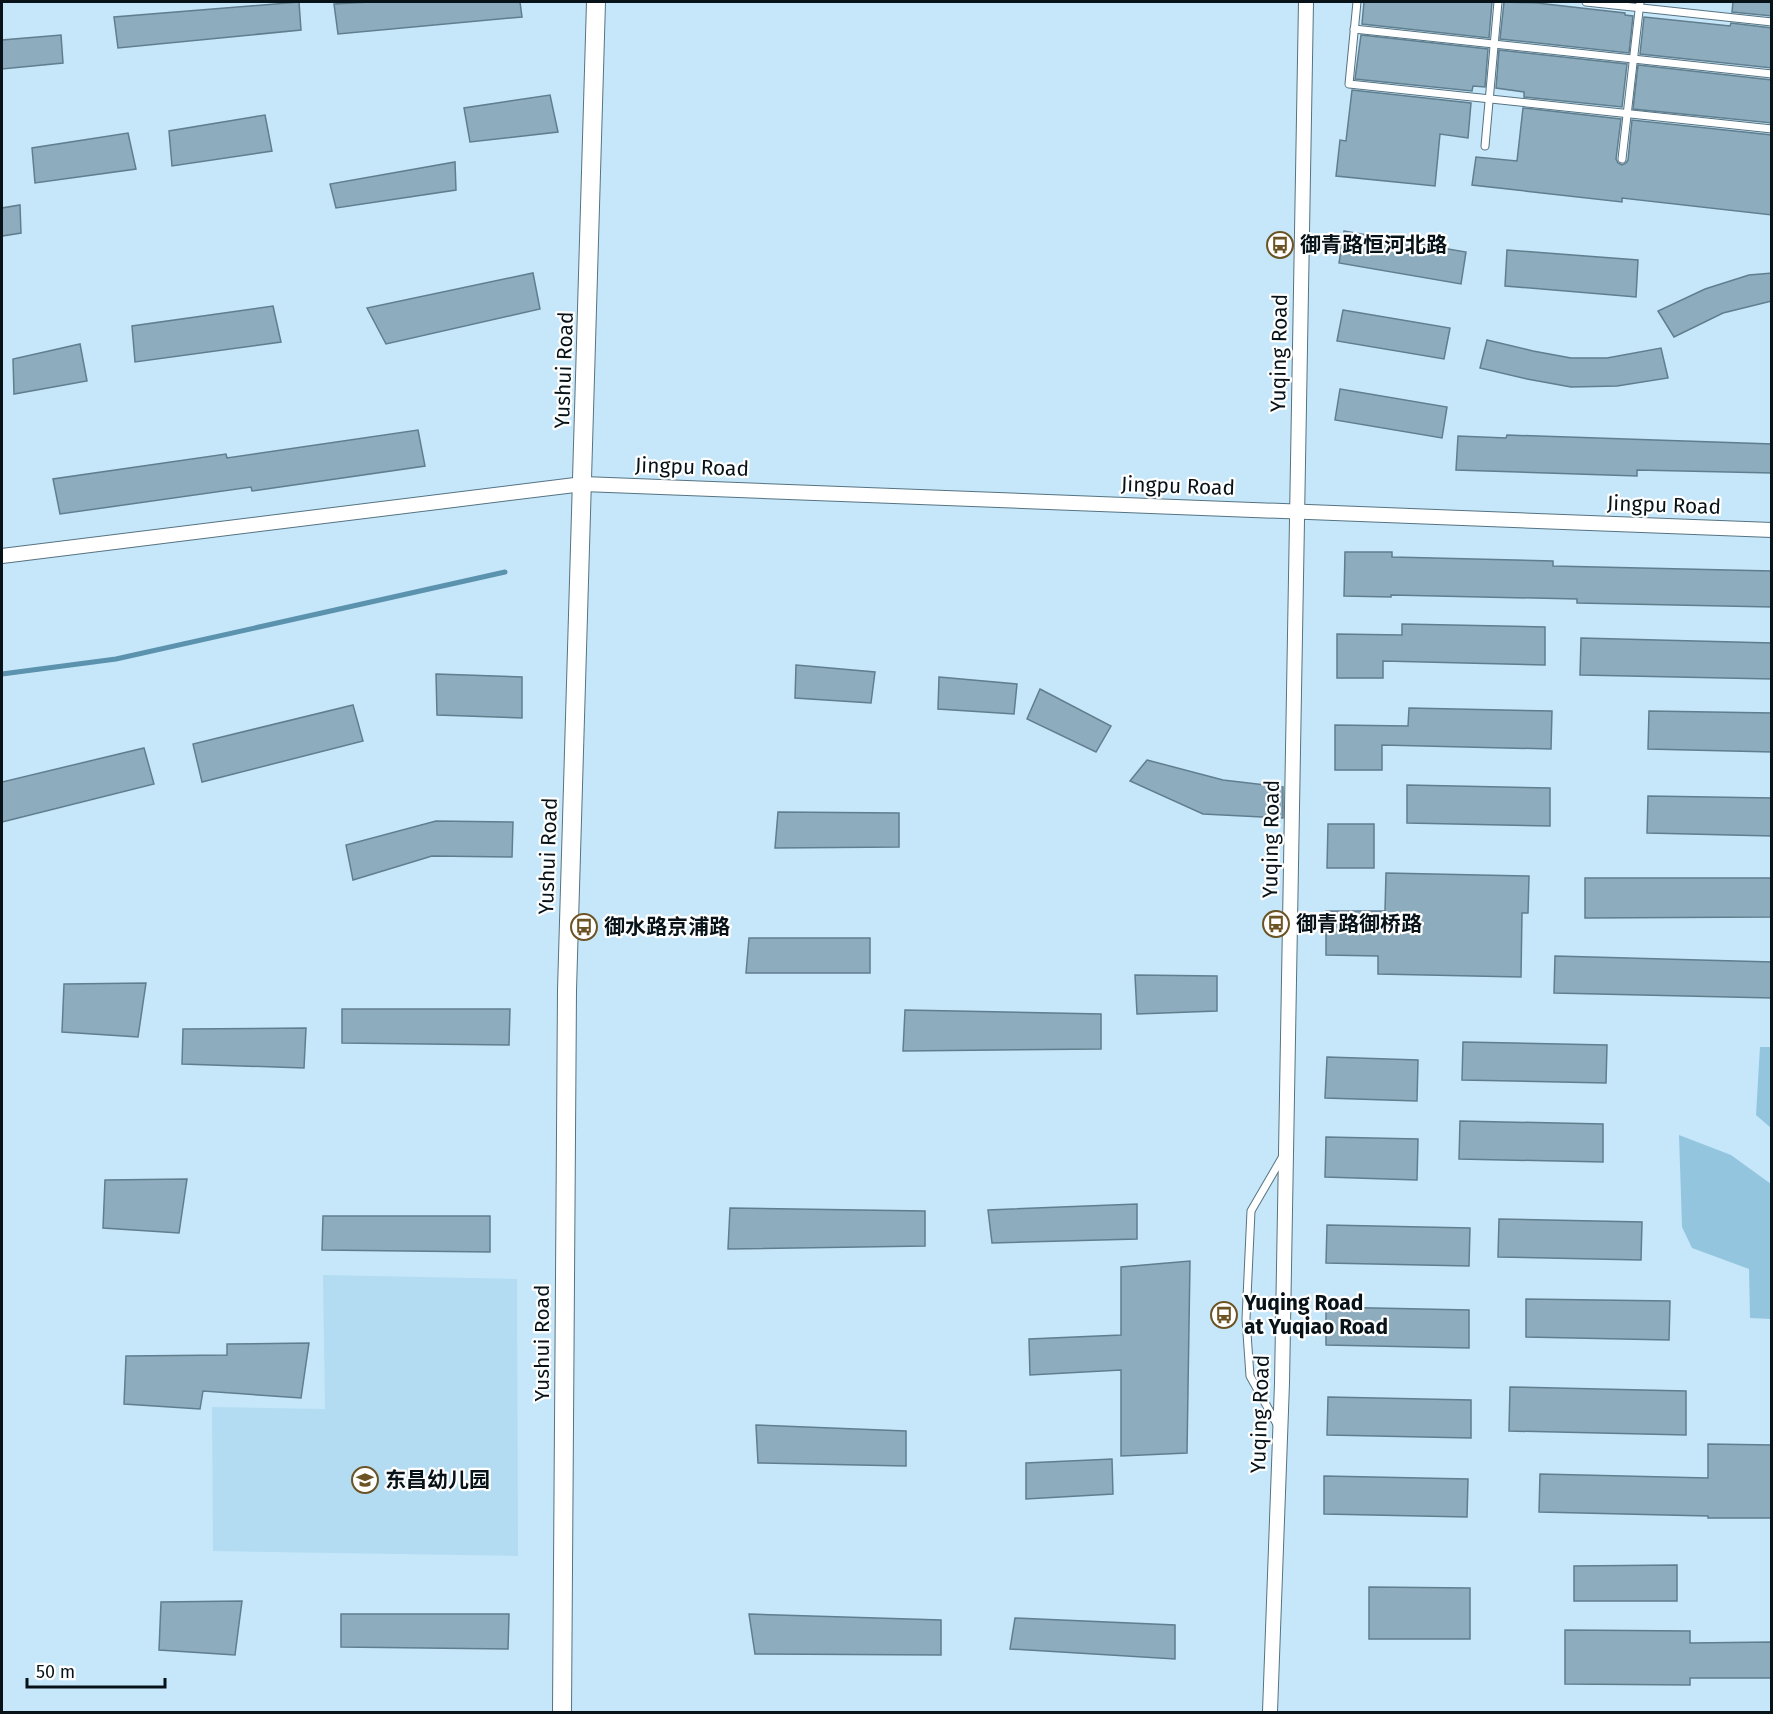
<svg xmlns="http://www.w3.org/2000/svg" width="1773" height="1714" viewBox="0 0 1773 1714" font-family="'Fira Sans','Noto Sans SC',sans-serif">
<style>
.built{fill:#b3dcf2}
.green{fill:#94c5df}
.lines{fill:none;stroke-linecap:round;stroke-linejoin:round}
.stream{stroke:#5b92ae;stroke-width:5}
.building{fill:#8dacbd;stroke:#607e8e;stroke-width:1.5}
.service-casing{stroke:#557382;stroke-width:9}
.minor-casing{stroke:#557382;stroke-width:16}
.tertiary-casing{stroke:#557382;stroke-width:20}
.service{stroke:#fff;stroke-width:7}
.minor{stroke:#fff;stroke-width:14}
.tertiary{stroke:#fff;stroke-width:18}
.labels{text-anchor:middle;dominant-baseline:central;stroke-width:4.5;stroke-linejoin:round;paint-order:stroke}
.poi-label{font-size:21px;font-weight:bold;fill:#071319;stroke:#fff;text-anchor:start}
.street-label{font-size:21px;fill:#071319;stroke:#fff}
</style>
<rect width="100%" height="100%" fill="#c6e7f9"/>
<!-- built -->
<polygon class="built" points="323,1275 517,1279 518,1556 213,1551 212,1407 325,1409"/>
<!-- green -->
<g class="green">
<polygon points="1760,1047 1771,1047 1771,1128 1756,1115"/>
<polygon points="1679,1135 1731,1155 1771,1184 1771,1319 1750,1318 1749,1269 1692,1248 1682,1227"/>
</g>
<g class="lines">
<!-- stream -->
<polyline class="stream" points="2,674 116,659 505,572"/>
</g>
<!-- building -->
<g class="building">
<polygon points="299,2 301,30 118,48 114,17"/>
<polygon points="370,2 520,2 522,17 338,34 334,4"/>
<polygon points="1364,2 1492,2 1489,38 1362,24"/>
<polygon points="1504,2 1537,3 1625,13 1625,15 1633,16 1629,53 1500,39"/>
<polygon points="1733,2 1772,2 1772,16 1732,12"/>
<polygon points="1644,17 1730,26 1731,23 1772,28 1772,68 1640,54"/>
<polygon points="61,35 63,63 2,69 2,40"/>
<polygon points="1361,35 1488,49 1485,87 1473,86 1472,91 1355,79"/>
<polygon points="1499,50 1627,64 1622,107 1524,97 1524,92 1496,88"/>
<polygon points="1638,65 1772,80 1772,123 1633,109"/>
<polygon points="1352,90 1471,103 1468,138 1440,134 1435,186 1336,176 1340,140 1346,141"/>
<polygon points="550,95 558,132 470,142 464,108"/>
<polygon points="1523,108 1621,119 1616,159 1618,163 1622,165 1626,163 1628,160 1632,120 1772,135 1772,215 1622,198 1622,202 1472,185 1476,157 1517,161"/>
<polygon points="265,115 272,151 172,166 169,131"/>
<polygon points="128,133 136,169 35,183 32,148"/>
<polygon points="455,162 456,190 336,208 330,184"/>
<polygon points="20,205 21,233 2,236 2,208"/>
<polygon points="1344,231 1466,252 1461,284 1339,263"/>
<polygon points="1507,250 1638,260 1636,297 1505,286"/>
<polygon points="533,273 540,309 386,344 367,308"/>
<polygon points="1772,273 1772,301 1723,313 1674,337 1658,311 1705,289 1749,275"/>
<polygon points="273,306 281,342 135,362 132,326"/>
<polygon points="1343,310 1450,328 1444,359 1337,341"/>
<polygon points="1487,340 1533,351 1571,358 1607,358 1661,348 1668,378 1617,386 1571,387 1527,379 1480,368"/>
<polygon points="80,344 87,381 14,394 13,359"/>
<polygon points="1340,389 1447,407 1442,438 1335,420"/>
<polygon points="418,430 425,466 252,491 251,487 60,514 53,479 226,454 227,458"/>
<polygon points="1507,435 1772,444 1772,473 1637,470 1637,476 1456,470 1458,436 1506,438"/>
<polygon points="1345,552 1392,552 1392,557 1553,561 1553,566 1772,571 1772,607 1577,603 1577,599 1391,595 1391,597 1344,596"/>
<polygon points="1402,624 1545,627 1545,665 1383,661 1383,678 1337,678 1337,634 1402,635"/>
<polygon points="1581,638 1772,643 1772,679 1580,675"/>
<polygon points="796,665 875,672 871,703 795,698"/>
<polygon points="436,674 522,677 522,718 437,715"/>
<polygon points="939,677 1017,684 1014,714 938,709"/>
<polygon points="1040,689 1111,726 1096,752 1027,719"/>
<polygon points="353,705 363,741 202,782 193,744"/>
<polygon points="1409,708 1552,711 1551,749 1382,745 1382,770 1335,770 1335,725 1408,726"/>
<polygon points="1649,711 1772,713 1772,752 1648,749"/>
<polygon points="144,748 154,784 2,822 2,782"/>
<polygon points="1147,760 1223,780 1283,787 1283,818 1203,814 1130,781"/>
<polygon points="1407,785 1550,788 1550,826 1407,823"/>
<polygon points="1648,796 1772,798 1772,836 1647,833"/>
<polygon points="778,812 899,813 899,847 775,848"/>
<polygon points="436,821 513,822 512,857 432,856 353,880 346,845"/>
<polygon points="1328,824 1374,824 1374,868 1327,868"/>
<polygon points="1386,873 1529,876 1528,913 1522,913 1521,977 1378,974 1378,956 1326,955 1326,911 1385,911"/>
<polygon points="1585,878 1772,878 1772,917 1585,918"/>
<polygon points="749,938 870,938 870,973 746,973"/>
<polygon points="1555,956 1772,962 1772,998 1554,993"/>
<polygon points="1135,975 1217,976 1217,1011 1137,1014"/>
<polygon points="146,983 138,1037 62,1032 64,984"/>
<polygon points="342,1009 510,1009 509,1045 342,1043"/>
<polygon points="905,1010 1101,1014 1101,1049 903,1051"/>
<polygon points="306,1028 304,1068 182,1064 183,1029"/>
<polygon points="1463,1042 1607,1045 1606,1083 1462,1080"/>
<polygon points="1327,1057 1418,1060 1417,1101 1325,1098"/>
<polygon points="1460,1121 1603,1124 1603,1162 1459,1159"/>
<polygon points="1326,1137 1418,1139 1417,1180 1325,1177"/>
<polygon points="187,1179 179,1233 103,1228 105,1180"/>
<polygon points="1137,1204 1137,1239 992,1243 988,1210"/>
<polygon points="730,1208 925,1211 925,1246 728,1249"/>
<polygon points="323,1216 490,1216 490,1252 322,1250"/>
<polygon points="1499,1219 1642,1222 1641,1260 1498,1257"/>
<polygon points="1327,1225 1470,1228 1469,1266 1326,1263"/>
<polygon points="1190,1261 1187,1453 1121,1456 1121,1370 1030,1375 1029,1339 1121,1335 1121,1267"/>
<polygon points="1526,1299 1670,1301 1669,1340 1526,1337"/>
<polygon points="1326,1307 1469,1310 1469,1348 1326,1345"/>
<polygon points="309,1343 301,1398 203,1391 200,1409 124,1404 126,1356 227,1355 227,1344"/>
<polygon points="1510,1387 1686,1391 1686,1435 1509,1431"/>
<polygon points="1328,1397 1471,1400 1471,1438 1327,1435"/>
<polygon points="756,1425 906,1431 906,1466 758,1463"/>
<polygon points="1708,1444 1772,1445 1772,1518 1708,1518 1708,1516 1539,1512 1540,1474 1708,1478"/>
<polygon points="1112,1459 1113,1494 1026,1499 1026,1463"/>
<polygon points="1324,1476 1468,1479 1467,1517 1324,1514"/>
<polygon points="1677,1565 1677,1601 1574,1601 1574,1566"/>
<polygon points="1369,1587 1470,1588 1470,1639 1369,1639"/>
<polygon points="242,1601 235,1655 159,1650 161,1602"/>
<polygon points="341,1614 509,1614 508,1649 341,1647"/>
<polygon points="749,1614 941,1620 941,1655 755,1654"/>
<polygon points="1015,1618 1175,1625 1175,1659 1010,1649"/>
<polygon points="1565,1630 1690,1631 1690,1643 1772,1642 1772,1678 1690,1678 1690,1685 1565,1684"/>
</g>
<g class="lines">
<defs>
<g id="service">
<polyline points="1357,2 1349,84 1772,129"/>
<polyline points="1586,2 1772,22"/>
<polyline points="1354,29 1772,74"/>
<polyline points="1485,146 1498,2"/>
<polyline points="1622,159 1640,2"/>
<polyline points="1278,1426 1250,1376 1246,1319 1251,1211 1283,1156"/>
</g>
<g id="minor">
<polyline points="2,556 583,484 1772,530"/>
<polyline points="1270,1712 1282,1383 1306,2"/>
</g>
<polyline id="tertiary" points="562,1712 567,990 596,2"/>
</defs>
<!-- service casing -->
<use href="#service" class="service-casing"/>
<!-- minor casing -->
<use href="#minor" class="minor-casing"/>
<!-- tertiary casing -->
<use href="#tertiary" class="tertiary-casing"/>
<!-- service -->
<use href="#service" class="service"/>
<!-- minor -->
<use href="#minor" class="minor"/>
<!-- tertiary -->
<use href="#tertiary" class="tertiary"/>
</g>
<!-- icons -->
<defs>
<symbol id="bus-ring" viewBox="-11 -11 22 22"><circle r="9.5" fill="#fff" stroke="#6b5323" stroke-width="1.5"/><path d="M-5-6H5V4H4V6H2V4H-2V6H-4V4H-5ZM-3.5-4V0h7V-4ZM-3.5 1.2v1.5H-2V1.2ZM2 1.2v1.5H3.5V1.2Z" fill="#6b5323"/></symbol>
<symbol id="school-ring" viewBox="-11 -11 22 22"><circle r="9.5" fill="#fff" stroke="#6b5323" stroke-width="1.5"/><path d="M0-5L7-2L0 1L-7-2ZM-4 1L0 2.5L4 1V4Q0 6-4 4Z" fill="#6b5323"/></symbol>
</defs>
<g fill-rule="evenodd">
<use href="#bus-ring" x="1265" y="230" width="30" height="30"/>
<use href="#bus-ring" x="1261" y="909" width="30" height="30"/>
<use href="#bus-ring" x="569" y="912" width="30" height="30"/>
<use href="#bus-ring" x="1209" y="1300" width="30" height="30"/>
<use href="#school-ring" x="350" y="1465" width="30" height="30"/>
</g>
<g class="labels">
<!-- poi labels -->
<g class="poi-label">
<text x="1300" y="245">御青路恒河北路</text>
<text x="1296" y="924">御青路御桥路</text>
<text x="604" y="927">御水路京浦路</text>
<text x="1244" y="1303">Yuqing Road<tspan x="1244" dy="24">at Yuqiao Road</tspan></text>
<text x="385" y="1480">东昌幼儿园</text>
</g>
<!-- street labels -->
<g class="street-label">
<text transform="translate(1279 353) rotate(-89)">Yuqing Road</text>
<text transform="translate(564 370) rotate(-88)">Yushui Road</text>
<text transform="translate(692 467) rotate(2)">Jingpu Road</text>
<text transform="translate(1178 486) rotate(2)">Jingpu Road</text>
<text transform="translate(1664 505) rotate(2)">Jingpu Road</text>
<text transform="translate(1271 839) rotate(-89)">Yuqing Road</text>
<text transform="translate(548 856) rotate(-88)">Yushui Road</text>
<text transform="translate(542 1343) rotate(-90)">Yushui Road</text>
<text transform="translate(1260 1414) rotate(-88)">Yuqing Road</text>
</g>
</g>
<!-- border -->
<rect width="1773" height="1714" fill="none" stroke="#071319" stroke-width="6"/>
<!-- scale -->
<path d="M27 1678v9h138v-9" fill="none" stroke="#071319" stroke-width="3"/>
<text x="36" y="1678" font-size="18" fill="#071319" stroke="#ffffff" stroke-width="4.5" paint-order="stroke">50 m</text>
</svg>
